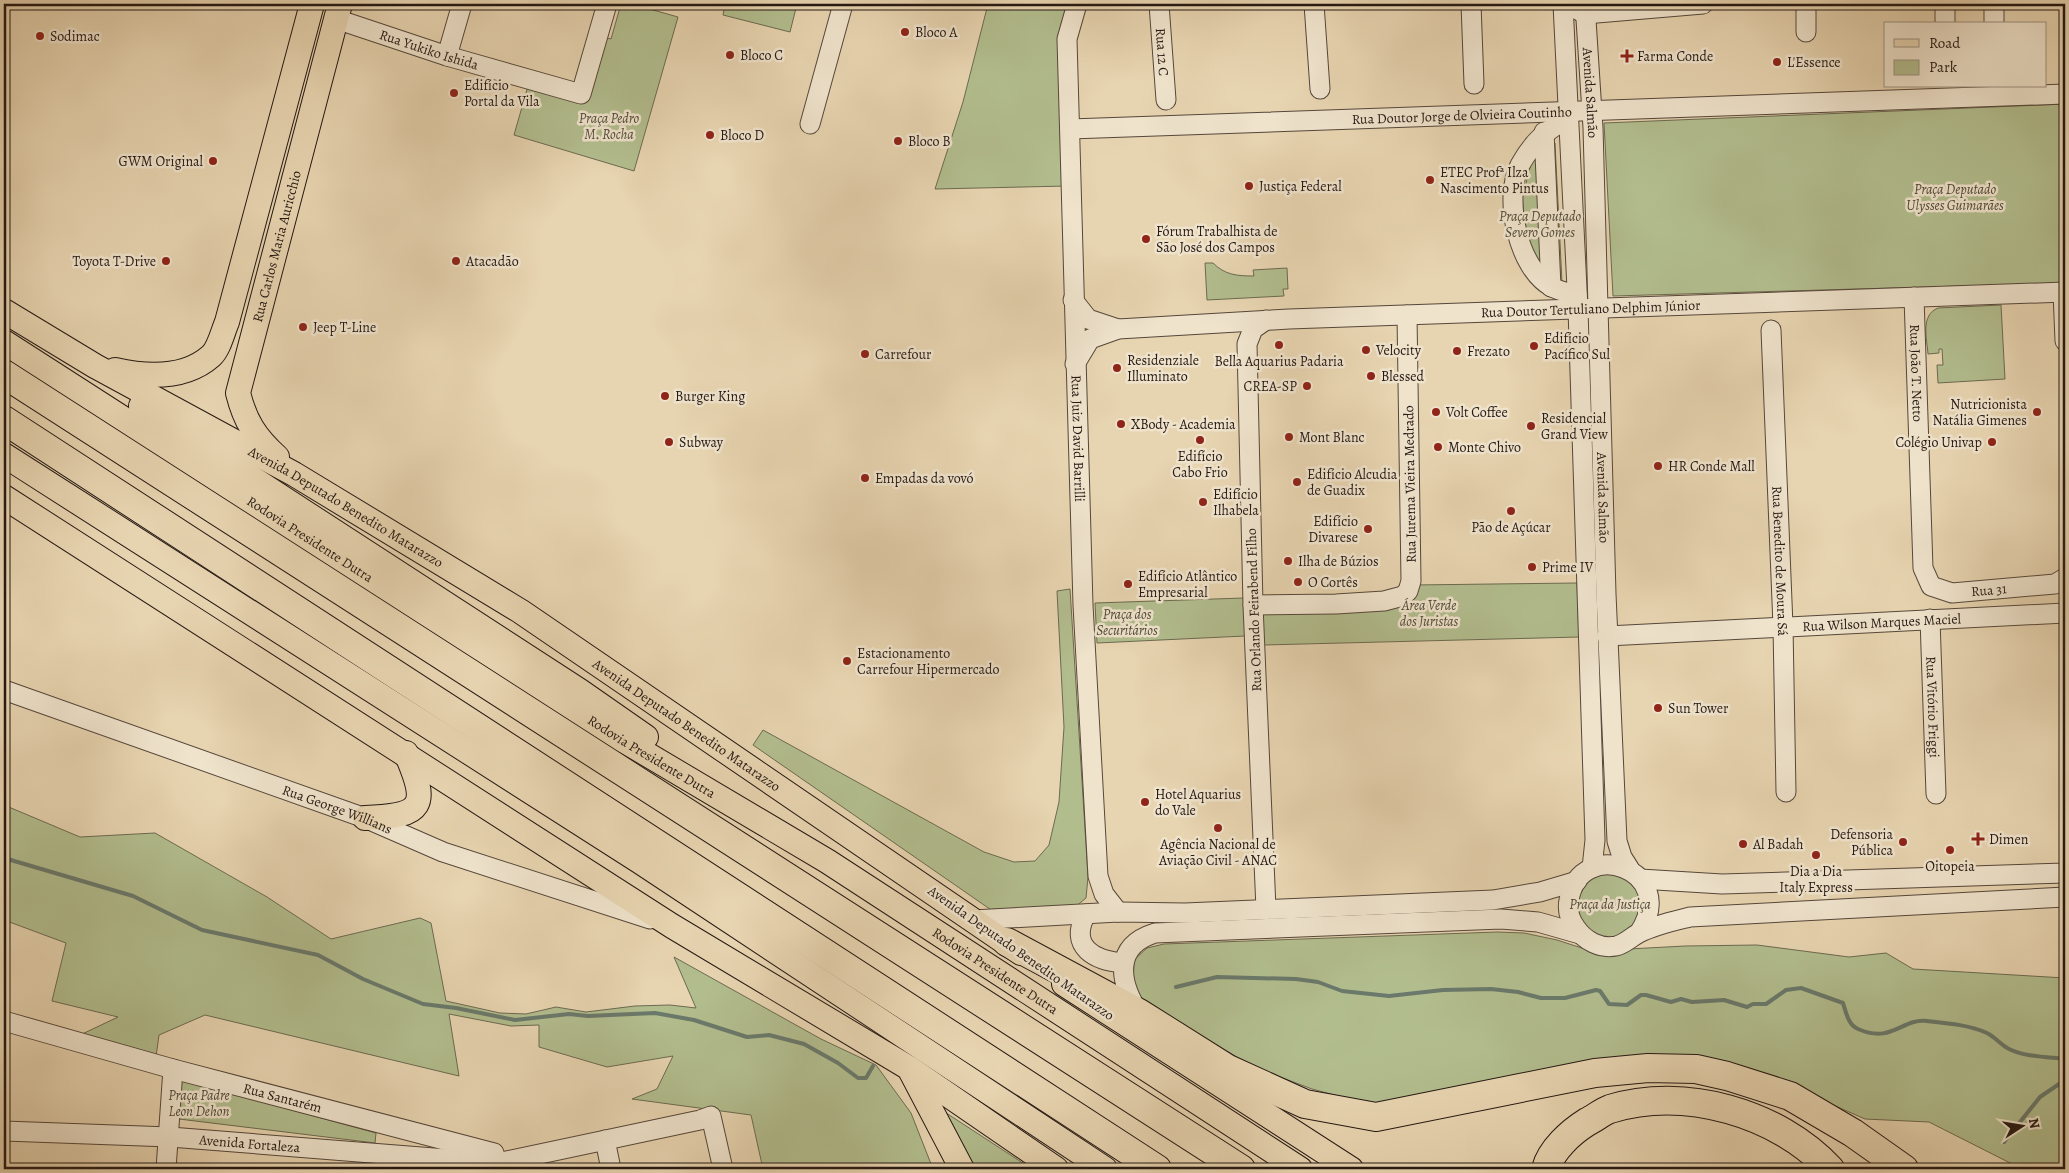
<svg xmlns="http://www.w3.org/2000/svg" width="2069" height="1173" viewBox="0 0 2069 1173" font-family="Alegreya,serif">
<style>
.green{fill:#b2bd8e;stroke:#6c6a50}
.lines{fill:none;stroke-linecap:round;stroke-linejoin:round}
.stream{stroke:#6a796b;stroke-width:4}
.minor-casing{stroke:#56473a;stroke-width:21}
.major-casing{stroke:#251813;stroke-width:26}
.highway-casing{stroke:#251813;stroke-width:30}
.minor{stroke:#efe3cc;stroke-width:19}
.major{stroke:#e7d4b0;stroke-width:24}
.highway{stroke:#e7d4b0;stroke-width:28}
.poi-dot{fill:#8f2418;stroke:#efe3cc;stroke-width:2}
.labels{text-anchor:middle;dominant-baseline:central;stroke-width:5;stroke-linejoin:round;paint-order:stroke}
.poi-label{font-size:14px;fill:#251813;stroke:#efe3cc;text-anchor:start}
.street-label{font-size:14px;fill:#251813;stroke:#efe3cc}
.park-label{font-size:14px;font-style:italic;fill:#4f4a38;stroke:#efe3cc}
</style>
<rect width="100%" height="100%" fill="#e7d4b0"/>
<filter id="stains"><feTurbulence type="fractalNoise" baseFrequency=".004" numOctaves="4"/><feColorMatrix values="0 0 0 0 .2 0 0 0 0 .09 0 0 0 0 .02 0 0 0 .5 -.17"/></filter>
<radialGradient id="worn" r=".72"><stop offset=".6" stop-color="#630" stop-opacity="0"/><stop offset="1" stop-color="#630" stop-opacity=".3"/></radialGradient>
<!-- green -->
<g class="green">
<polygon points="621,4 632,4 678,17 634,171 514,135 528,86 581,102 600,36 611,39"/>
<polygon points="725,4 797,4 790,32 723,15"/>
<polygon points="988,4 1075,4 1067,186 935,189 963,102"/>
<polygon points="2065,104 2065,283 1613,296 1604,123"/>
<polygon points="1555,143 1562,282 1539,268 1522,231 1521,203 1531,163"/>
<path d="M1205,263h8c12,12 24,13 41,13l-1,-6 34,-2 1,21h-5l1,7 -77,4z"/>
<path d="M2001,305l4,74 -67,4 -1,-18h6l-1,-16h-3v4l-11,1c-1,-15 -8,-39 10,-46z"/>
<polygon points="1577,583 1579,637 1264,645 1261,606 1393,602 1412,585"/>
<polygon points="1070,589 1088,877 1086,898 1074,908 997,914 753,745 763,730 984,852 1014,862 1035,861 1049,845 1059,802 1064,727 1057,591"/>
<polygon points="1244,598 1245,636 1097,643 1095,603"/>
<polygon points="4,805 80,837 155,833 267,897 331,939 420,918 431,923 446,1001 500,1013 526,1014 556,1007 586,1012 635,1006 670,1005 696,1008 674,957 821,1039 876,1065 911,1113 933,1169 763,1169 751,1115 632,1099 657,1089 673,1056 607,1067 539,1047 539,1025 511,1026 449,1014 459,1076 205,1015 159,1035 156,1057 78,1036 118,1017 52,1001 66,943 4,920"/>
<polygon points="1595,870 1637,878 1642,922 1616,941 1582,931 1574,895"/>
<polygon points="1497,932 1524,933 1557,940 1591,951 1685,946 1757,945 1849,957 1886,953 1913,969 2065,978 2065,1169 2022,1169 1929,1122 1865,1119 1790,1086 1702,1063 1375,1106 1312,1089 1256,1068 1138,1000 1133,988 1134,960 1147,948 1164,944"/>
<polygon points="179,1079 376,1133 375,1143 179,1119"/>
<polygon points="934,1105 1032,1169 968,1169"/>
</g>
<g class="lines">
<!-- stream -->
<g class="stream">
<polyline points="4,858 133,896 202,930 318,955 363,979 423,1004 456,1008 515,1020 569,1014 588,1016 655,1013 694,1020 747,1037 769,1035 804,1044 838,1063 858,1078 866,1078 873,1066"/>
<path d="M1176,987l41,-10 79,2 22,3 24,9 47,5 54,-6 48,-1 27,3 23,6h24l31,-8 4,1 9,13 18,1 14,-10h5l25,7 10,-3 11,3 32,-2 23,7 6,-3h13l20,-14 15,-2 42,15c3,9 5,22 15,26 35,15 43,-11 69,-8 19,2 43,4 60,12 8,4 14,12 22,16 16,8 39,8 56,10"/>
<polyline points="2004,1142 2040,1097 2065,1080"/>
</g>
<defs>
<g id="minor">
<path id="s1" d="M1077,4l-10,35 16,566 15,271 6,18 14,18"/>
<path id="s2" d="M1159,4l7,96"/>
<polyline points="1314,4 1320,89"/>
<polyline points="1471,4 1474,84"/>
<polyline points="1563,4 1578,309 1595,840 1592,868"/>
<path id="s3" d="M1585,4l8,124 13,466 11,247 5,16 7,11"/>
<polyline points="1806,4 1806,32"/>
<polyline points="1945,4 1945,24"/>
<polyline points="1994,4 1994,24"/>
<polyline points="1574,8 1585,14 1703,4"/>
<path id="s4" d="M336,19l111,37 134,38 26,-90"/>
<polyline points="447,56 462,4"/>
<path d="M1569,118c-23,12 -37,25 -49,47 -17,33 -2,104 32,122 7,4 17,6 25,8"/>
<polyline points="810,124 843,4"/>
<path id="s5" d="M1070,129l995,-35"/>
<polyline points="1544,132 1551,287"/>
<polyline points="2063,292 2065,341"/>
<path id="s6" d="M1914,297l9,271 8,18 21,7 103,-9 10,-6"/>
<polyline points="1073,300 1088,319 1118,329"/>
<path id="s7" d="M1771,330l12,296 3,166"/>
<path id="s8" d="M1075,364l15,-25 28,-10 171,-10 776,-27"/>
<polyline points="1253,605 1336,604 1384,601 1403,596 1408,591 1411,581 1407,315"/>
<path id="s9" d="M1930,619l6,175"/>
<path id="s10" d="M1607,636l458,-23"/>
<path id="s11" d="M4,690l361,128 78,34 207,67"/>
<polyline points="1640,879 1722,884 2065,873"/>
<polyline points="1266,909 1253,605 1247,344 1253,329 1266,320"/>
<path d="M1086,914c-18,33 9,47 38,49"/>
<polyline points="973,920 1118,912 1185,913 1493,900 1540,892 1577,881"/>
<path d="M1639,933c42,-64 -59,-98 -70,-33 -2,10 1,20 7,28 9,13 24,21 40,18 9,-2 15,-9 23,-13 16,-8 35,-12 51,-16l375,-20"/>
<path d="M1139,1013c-20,-31 -26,-67 16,-80l346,-14 37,3 42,12"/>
<path id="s12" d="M4,1021l169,48 321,84 2,6"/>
<path id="s13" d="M4,1131l166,6 327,26 203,-43 11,-4 12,53"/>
<polyline points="605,1140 611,1169"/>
<polyline points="166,1169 173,1069"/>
</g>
<g id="major">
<path id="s14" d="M4,311l91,55 199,108 226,137 501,342"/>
<path id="s15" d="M4,342l619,398 204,121 473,308"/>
<path d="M115,370c31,7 70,9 96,-14 8,-7 12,-25 16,-34l85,-318"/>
<polyline points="141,406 580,691 646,737"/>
<polyline points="4,455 639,861 1105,1169"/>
<path id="s16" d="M277,457c-22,-20 -32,-36 -39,-64l102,-389"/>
<polyline points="4,497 672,926 909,1068 1056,1169"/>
<path d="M365,818c59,-2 64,-12 41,-65"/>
<polyline points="1064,984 1351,1169"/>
<polyline points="910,1070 962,1169"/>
</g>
<g id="highway">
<polyline points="4,374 1241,1169"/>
<polyline points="4,420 1157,1169"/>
<polyline points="1007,942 1139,1013 1228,1069 1305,1104 1376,1117 1595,1073 1648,1068 1696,1069 1727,1076 1790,1096 1853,1133 1904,1169"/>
<path d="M1546,1169c5,-19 25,-37 41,-47 8,-4 15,-10 23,-13 75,-23 168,4 220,60"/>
</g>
</defs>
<!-- minor casing -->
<use href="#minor" class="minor-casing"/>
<!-- major casing -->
<use href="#major" class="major-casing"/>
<!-- highway casing -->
<use href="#highway" class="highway-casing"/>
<!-- minor -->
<use href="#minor" class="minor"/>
<!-- major -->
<use href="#major" class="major"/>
<!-- highway -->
<use href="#highway" class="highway"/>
</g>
<!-- markers -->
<g class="poi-dot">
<circle cx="905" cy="32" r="5"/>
<circle cx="40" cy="36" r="5"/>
<circle cx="730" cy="55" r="5"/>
<path d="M1624.5 48.5h5v5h5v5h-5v5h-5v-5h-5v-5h5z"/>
<circle cx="1777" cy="62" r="5"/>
<circle cx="454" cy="93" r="5"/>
<circle cx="710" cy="135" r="5"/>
<circle cx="898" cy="141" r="5"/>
<circle cx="213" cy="161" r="5"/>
<circle cx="1430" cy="180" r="5"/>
<circle cx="1249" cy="186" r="5"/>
<circle cx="1146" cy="239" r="5"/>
<circle cx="166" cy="261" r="5"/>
<circle cx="456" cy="261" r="5"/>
<circle cx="303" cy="327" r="5"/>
<circle cx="1279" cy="345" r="5"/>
<circle cx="1534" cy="346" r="5"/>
<circle cx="1366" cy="350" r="5"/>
<circle cx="1457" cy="351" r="5"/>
<circle cx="865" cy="354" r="5"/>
<circle cx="1117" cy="368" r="5"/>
<circle cx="1371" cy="376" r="5"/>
<circle cx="1307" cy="386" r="5"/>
<circle cx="665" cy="396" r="5"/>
<circle cx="1436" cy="412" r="5"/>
<circle cx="2037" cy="412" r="5"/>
<circle cx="1121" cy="424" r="5"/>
<circle cx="1531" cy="426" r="5"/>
<circle cx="1289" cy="437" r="5"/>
<circle cx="1200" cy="440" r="5"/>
<circle cx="669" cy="442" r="5"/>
<circle cx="1992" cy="442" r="5"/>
<circle cx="1438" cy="447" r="5"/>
<circle cx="1658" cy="466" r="5"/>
<circle cx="865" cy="478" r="5"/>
<circle cx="1297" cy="482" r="5"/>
<circle cx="1203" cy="502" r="5"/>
<circle cx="1511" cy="511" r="5"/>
<circle cx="1368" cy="529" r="5"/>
<circle cx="1288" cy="561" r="5"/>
<circle cx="1532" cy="567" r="5"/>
<circle cx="1298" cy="582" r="5"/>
<circle cx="1128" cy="584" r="5"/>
<circle cx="847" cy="661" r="5"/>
<circle cx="1658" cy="708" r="5"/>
<circle cx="1145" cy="802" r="5"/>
<circle cx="1218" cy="828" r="5"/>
<path d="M1975.5 831.5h5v5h5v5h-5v5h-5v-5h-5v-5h5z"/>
<circle cx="1903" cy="842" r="5"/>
<circle cx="1743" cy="844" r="5"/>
<circle cx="1950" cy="850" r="5"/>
<circle cx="1816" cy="855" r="5"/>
</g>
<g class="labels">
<!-- poi labels -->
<g class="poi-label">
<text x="915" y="32">Bloco A</text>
<text x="50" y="36">Sodimac</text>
<text x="740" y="55">Bloco C</text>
<text x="1637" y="56">Farma Conde</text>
<text x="1787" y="62">L'Essence</text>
<text x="464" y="85">Edifício<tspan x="464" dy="16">Portal da Vila</tspan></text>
<text x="720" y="135">Bloco D</text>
<text x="908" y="141">Bloco B</text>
<text x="203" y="161" text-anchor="end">GWM Original</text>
<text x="1440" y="172">ETEC Profª Ilza<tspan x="1440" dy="16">Nascimento Pintus</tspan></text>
<text x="1259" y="186">Justiça Federal</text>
<text x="1156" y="231">Fórum Trabalhista de<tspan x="1156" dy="16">São José dos Campos</tspan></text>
<text x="156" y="261" text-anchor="end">Toyota T-Drive</text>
<text x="466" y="261">Atacadão</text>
<text x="313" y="327">Jeep T-Line</text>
<text x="1544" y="338">Edifício<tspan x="1544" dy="16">Pacífico Sul</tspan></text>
<text x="1376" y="350">Velocity</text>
<text x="1467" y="351">Frezato</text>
<text x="875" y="354">Carrefour</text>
<text x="1127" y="360">Residenziale<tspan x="1127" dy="16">Illuminato</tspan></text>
<text x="1279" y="361" text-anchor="middle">Bella Aquarius Padaria</text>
<text x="1381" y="376">Blessed</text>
<text x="1297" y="386" text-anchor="end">CREA-SP</text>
<text x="675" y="396">Burger King</text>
<text x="2027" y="404" text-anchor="end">Nutricionista<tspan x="2027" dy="16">Natália Gimenes</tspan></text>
<text x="1446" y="412">Volt Coffee</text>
<text x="1541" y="418">Residencial<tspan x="1541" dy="16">Grand View</tspan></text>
<text x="1131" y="424">XBody - Academia</text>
<text x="1299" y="437">Mont Blanc</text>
<text x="679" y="442">Subway</text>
<text x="1982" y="442" text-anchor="end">Colégio Univap</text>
<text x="1448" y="447">Monte Chivo</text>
<text x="1200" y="456" text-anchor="middle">Edifício<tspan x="1200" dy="16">Cabo Frio</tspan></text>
<text x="1668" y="466">HR Conde Mall</text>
<text x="1307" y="474">Edifício Alcudia<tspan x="1307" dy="16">de Guadix</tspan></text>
<text x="875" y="478">Empadas da vovó</text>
<text x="1213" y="494">Edifício<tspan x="1213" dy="16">Ilhabela</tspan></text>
<text x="1358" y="521" text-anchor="end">Edifício<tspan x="1358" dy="16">Divarese</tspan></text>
<text x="1511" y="527" text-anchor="middle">Pão de Açúcar</text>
<text x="1298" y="561">Ilha de Búzios</text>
<text x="1542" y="567">Prime IV</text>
<text x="1138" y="576">Edifício Atlântico<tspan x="1138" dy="16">Empresarial</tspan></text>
<text x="1308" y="582">O Cortês</text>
<text x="857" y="653">Estacionamento<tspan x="857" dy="16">Carrefour Hipermercado</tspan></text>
<text x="1668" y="708">Sun Tower</text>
<text x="1155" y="794">Hotel Aquarius<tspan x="1155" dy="16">do Vale</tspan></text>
<text x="1893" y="834" text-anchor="end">Defensoria<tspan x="1893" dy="16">Pública</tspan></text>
<text x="1989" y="839">Dimen</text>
<text x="1218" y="844" text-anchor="middle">Agência Nacional de<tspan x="1218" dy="16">Aviação Civil - ANAC</tspan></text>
<text x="1753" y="844">Al Badah</text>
<text x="1950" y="866" text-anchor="middle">Oitopeia</text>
<text x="1816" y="871" text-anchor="middle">Dia a Dia<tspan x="1816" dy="16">Italy Express</tspan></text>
</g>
<!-- street labels -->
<g class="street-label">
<text stroke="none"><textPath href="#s4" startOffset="98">Rua Yukiko Ishida</textPath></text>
<text stroke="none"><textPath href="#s2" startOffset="48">Rua 12 C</textPath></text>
<text stroke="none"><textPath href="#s3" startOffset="89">Avenida Salmão</textPath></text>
<text stroke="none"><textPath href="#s5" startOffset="392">Rua Doutor Jorge de Olvieira Coutinho</textPath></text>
<text stroke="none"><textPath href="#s16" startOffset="228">Rua Carlos Maria Auricchio</textPath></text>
<text stroke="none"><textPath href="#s8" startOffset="532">Rua Doutor Tertuliano Delphim Júnior</textPath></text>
<text stroke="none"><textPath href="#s6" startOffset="76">Rua João T. Netto</textPath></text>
<text stroke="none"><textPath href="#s1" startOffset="436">Rua Juiz David Barrilli</textPath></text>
<text transform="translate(1410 484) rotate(-91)">Rua Jurema Vieira Medrado</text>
<text stroke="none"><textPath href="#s3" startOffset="494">Avenida Salmão</textPath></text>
<text stroke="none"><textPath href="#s14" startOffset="394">Avenida Deputado Benedito Matarazzo</textPath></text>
<text stroke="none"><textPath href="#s15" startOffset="364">Rodovia Presidente Dutra</textPath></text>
<text stroke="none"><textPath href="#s7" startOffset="231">Rua Benedito de Moura Sá</textPath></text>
<text stroke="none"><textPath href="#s6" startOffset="350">Rua 31</textPath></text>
<text transform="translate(1254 610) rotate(-92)">Rua Orlando Feirabend Filho</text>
<text stroke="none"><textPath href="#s10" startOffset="275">Rua Wilson Marques Maciel</textPath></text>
<text stroke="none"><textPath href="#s9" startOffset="88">Rua Vitório Friggi</textPath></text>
<text stroke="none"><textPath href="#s14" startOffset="799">Avenida Deputado Benedito Matarazzo</textPath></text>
<text stroke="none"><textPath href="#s15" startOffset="769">Rodovia Presidente Dutra</textPath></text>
<text stroke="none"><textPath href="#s11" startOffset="354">Rua George Willians</textPath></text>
<text transform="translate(1021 953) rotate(35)">Avenida Deputado Benedito Matarazzo</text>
<text stroke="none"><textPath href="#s15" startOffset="1174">Rodovia Presidente Dutra</textPath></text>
<text stroke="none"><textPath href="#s12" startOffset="289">Rua Santarém</textPath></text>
<text stroke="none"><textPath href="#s13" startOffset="246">Avenida Fortaleza</textPath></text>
</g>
<!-- park labels -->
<g class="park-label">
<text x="609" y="118">Praça Pedro<tspan x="609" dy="16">M. Rocha</tspan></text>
<text x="1955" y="189">Praça Deputado<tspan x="1955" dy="16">Ulysses Guimarães</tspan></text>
<text x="1540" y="216">Praça Deputado<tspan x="1540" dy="16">Severo Gomes</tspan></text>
<text x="1429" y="605">Área Verde<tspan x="1429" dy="16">dos Juristas</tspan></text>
<text x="1127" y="614">Praça dos<tspan x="1127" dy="16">Securitários</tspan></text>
<text x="1610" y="904">Praça da Justiça</text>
<text x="199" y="1095">Praça Padre<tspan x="199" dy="16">Leon Dehon</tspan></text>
</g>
</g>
<!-- margin -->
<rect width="2069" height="1173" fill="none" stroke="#e7d4b0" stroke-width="20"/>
<rect x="5" y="5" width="2059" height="1163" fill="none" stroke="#251813" stroke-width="2.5"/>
<rect x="10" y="10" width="2049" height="1153" fill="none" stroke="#251813"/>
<!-- legend -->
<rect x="1884" y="22" width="162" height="65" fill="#efe3cc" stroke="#9e9282"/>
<rect x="1894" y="39" width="25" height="8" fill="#e7d4b0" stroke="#9e9282"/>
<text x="1929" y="48" font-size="15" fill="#251813">Road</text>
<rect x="1894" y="60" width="25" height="15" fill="#b2bd8e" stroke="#9e9282"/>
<text x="1929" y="72" font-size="15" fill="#251813">Park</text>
<!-- north arrow -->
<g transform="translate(2022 1126) rotate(78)" stroke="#efe3cc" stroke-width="4" paint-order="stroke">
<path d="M0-4L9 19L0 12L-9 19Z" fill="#251813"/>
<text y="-8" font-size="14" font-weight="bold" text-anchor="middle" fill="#251813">N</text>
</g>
<rect width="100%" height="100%" filter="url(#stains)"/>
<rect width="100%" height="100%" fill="url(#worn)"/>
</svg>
